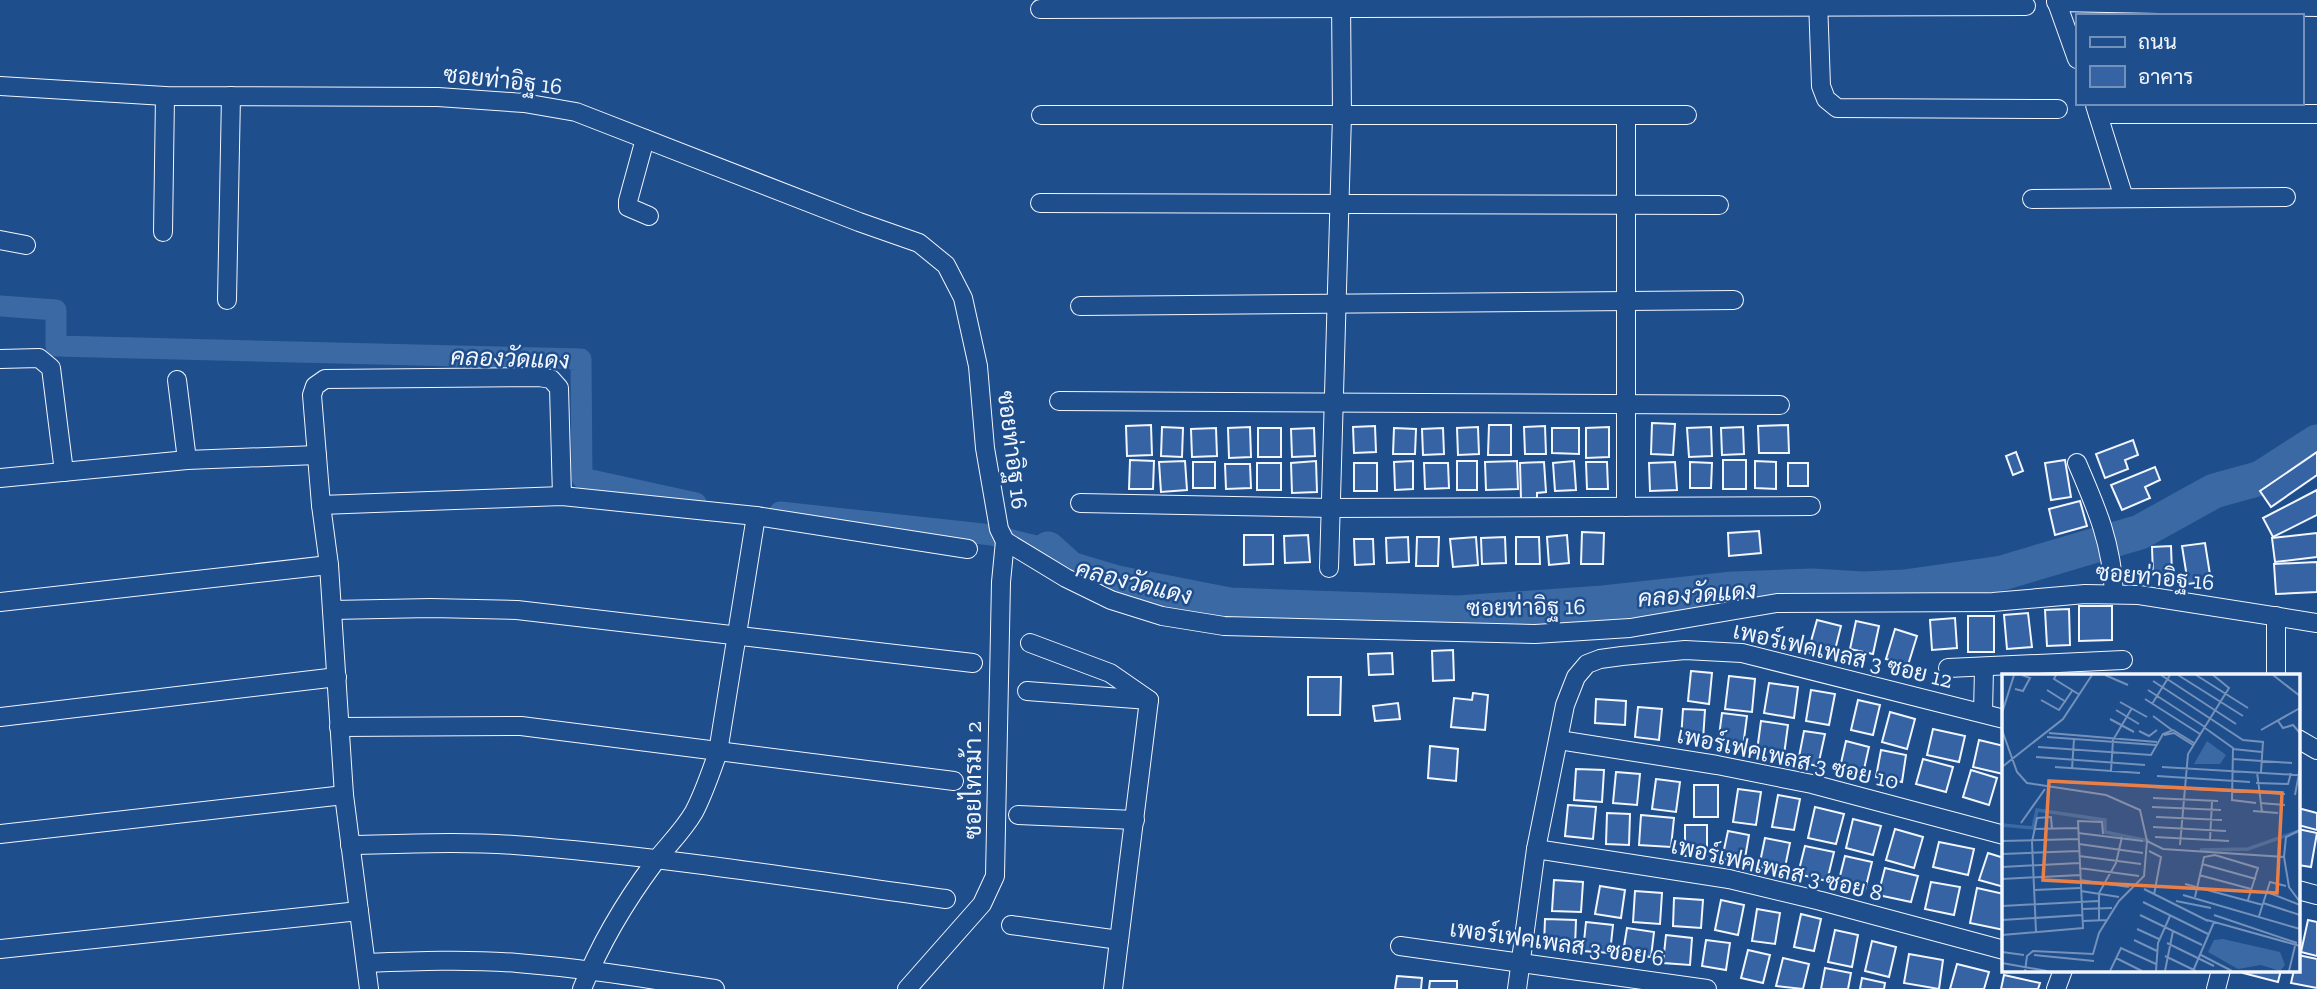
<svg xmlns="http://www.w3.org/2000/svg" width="2317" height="989" viewBox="0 0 2317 989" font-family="'Zilla Slab',Sarabun,serif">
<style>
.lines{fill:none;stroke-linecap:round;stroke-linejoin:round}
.canal{stroke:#3b69a3;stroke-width:21}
.river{stroke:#3b69a3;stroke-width:35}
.building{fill:#3563a3;stroke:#f2f6ff;stroke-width:2}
.minor-casing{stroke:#f2f6ff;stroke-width:20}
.minor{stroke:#1f4e8c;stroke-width:18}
.labels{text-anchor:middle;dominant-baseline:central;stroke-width:5;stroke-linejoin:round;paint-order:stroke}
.street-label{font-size:23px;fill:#f2f6ff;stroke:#1f4e8c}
.water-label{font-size:24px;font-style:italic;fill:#f2f6ff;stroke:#1f4e8c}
.inset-river{fill:none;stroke:#3b69a3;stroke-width:3.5}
.inset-road{fill:none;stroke:#7391ba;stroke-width:2}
.view{fill:#ea8049;fill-opacity:0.15;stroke:#ea8049;stroke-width:3.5}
.inset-edge{fill:none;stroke:#f2f6ff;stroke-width:3.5}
</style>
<rect width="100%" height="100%" fill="#1f4e8c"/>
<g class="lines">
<!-- canal -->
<g class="canal">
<polyline points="0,306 56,310 56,346 581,359 582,478 696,503"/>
<polyline points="780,512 992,535 1048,549"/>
</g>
<!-- river -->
<polyline class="river" points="1048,549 1070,569 1117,583 1229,605 1458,613 1603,603 1733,589 1812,586 1863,589 1905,587 2002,573 2140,532 2214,491 2261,478 2317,442"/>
</g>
<!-- building -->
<g class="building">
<polygon points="1652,423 1675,424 1673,455 1651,454"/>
<polygon points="1151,425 1152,455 1127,456 1126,426"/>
<polygon points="1489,425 1511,425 1511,455 1488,455"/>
<polygon points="1788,425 1789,453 1759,453 1758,426"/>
<polygon points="1375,426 1376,452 1354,453 1353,427"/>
<polygon points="1545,426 1546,454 1525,454 1524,427"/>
<polygon points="1162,427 1183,428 1182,457 1161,456"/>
<polygon points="1250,427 1251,457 1229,458 1228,428"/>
<polygon points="1478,427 1479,454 1458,455 1457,428"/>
<polygon points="1609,427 1609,457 1586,458 1586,428"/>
<polygon points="1711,427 1712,456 1689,457 1687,428"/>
<polygon points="1743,427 1744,454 1722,455 1721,428"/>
<polygon points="1216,428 1217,456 1192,457 1191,429"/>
<rect x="1258" y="428" width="23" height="29"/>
<polygon points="1314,428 1315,456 1292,457 1291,429"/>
<polygon points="1394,428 1416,429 1415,454 1393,454"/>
<polygon points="1443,428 1444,454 1423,455 1422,429"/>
<polygon points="1552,428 1579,428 1579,454 1552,453"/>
<polygon points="2133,440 2138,455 2125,460 2128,469 2105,478 2096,454"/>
<polygon points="2016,452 2023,471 2013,475 2006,456"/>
<polygon points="2317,452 2317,475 2271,507 2260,491"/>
<polygon points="1130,460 1154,461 1153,489 1129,489"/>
<rect x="1723" y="460" width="23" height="29"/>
<polygon points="2065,460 2071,497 2051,500 2045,463"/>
<polygon points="1185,461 1187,490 1161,492 1159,462"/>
<polygon points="1316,461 1317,492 1292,493 1291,463"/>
<polygon points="1413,461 1413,489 1395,490 1394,462"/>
<rect x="1457" y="461" width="20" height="29"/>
<polygon points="1517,461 1518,489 1486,490 1485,462"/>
<polygon points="1574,461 1576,490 1555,491 1553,463"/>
<polygon points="1755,461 1776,462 1776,489 1755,488"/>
<rect x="1193" y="462" width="22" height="26"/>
<polygon points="1544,462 1546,492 1537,493 1537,498 1521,499 1520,463"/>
<polygon points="1586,462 1607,462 1608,489 1587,489"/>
<polygon points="1675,462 1677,490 1650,491 1649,463"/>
<polygon points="1690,462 1712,463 1711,488 1690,488"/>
<rect x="1257" y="463" width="24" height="27"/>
<rect x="1354" y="463" width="23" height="28"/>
<polygon points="1424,463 1448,463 1449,488 1425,489"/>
<rect x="1788" y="463" width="20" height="23"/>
<polygon points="1225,464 1250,464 1251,488 1226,489"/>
<polygon points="2155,467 2160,480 2145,487 2150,498 2122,510 2111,485"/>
<polygon points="2317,490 2317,515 2273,537 2263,518"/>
<polygon points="2080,501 2087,526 2055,535 2049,509"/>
<polygon points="1759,531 1761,553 1729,556 1728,533"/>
<polygon points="1582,532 1604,533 1603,564 1581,564"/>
<polygon points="2317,533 2317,557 2275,562 2272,538"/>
<polygon points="1244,535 1273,535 1273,564 1244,565"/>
<polygon points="1308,535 1310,562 1285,563 1284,536"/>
<polygon points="1567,535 1569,563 1549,565 1547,537"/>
<polygon points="1408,537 1409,562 1387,563 1386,538"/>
<polygon points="1417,537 1439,537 1438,566 1416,566"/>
<polygon points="1476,537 1478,565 1453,567 1450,539"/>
<polygon points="1505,537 1506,563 1482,564 1481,538"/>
<polygon points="1516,537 1539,537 1540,564 1516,564"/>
<polygon points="1354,539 1373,539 1374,564 1355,565"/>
<polygon points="2205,543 2211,581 2188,584 2182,546"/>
<polygon points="2171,546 2172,574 2153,575 2152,547"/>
<polygon points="2317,562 2317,592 2276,594 2274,564"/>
<polygon points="2079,606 2112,606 2112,640 2079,641"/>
<polygon points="2069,609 2070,645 2047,646 2045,610"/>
<polygon points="2028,613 2032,647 2007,649 2004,615"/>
<rect x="1968" y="616" width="26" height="36"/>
<polygon points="1955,618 1957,648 1932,650 1930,620"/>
<polygon points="1817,620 1841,626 1833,658 1808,652"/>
<polygon points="1856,621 1879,626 1873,654 1850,649"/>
<polygon points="1895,629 1917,636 1908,665 1886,659"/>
<polygon points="1453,650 1454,680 1433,681 1432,651"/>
<polygon points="1392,653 1393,674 1369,675 1368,654"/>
<polygon points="1691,671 1712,673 1709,704 1688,701"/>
<polygon points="1729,676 1755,679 1752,712 1725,709"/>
<polygon points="1308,677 1341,677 1340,715 1308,715"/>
<polygon points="1769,683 1798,687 1794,718 1764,713"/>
<polygon points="1811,690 1835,694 1829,725 1806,721"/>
<polygon points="1473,693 1488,695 1485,730 1451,727 1454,698 1472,700"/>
<polygon points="1596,699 1626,701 1625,725 1595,723"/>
<polygon points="1858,700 1880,705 1873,735 1851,730"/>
<polygon points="1398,703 1400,719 1375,721 1373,706"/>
<polygon points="1638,707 1662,709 1659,740 1635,737"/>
<polygon points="1683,709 1705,710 1703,740 1681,739"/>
<polygon points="1890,712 1915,719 1907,749 1882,742"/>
<polygon points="1722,713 1747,716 1743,747 1718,744"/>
<polygon points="1761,721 1788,725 1784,755 1757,751"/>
<polygon points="1933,729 1965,736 1959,762 1927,755"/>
<polygon points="1804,731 1825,734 1818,766 1798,762"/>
<polygon points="1979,740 2004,746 2003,774 1973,767"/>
<polygon points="1846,741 1869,747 1862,778 1839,772"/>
<polygon points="1430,746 1458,749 1456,781 1428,778"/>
<polygon points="1881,750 1906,755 1902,782 1876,777"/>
<polygon points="1923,759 1953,767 1946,792 1916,784"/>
<polygon points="1576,769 1604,770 1602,802 1574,800"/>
<polygon points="1971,770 1997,778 1989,805 1963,797"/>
<polygon points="1616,772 1640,774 1637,805 1613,803"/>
<polygon points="1656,779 1680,782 1676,812 1652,809"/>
<rect x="1694" y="785" width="24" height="32"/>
<polygon points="1738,789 1761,792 1756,825 1733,822"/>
<polygon points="1778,795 1800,799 1794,830 1772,827"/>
<polygon points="1568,805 1596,807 1593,839 1565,836"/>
<polygon points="1815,807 1844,814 1836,844 1808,838"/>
<polygon points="2298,808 2317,813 2317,830 2298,825"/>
<polygon points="1607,813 1630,814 1629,845 1606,844"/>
<polygon points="1641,815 1674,818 1671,847 1639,845"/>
<polygon points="1853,819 1881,826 1873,855 1846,848"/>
<rect x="1685" y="825" width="22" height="31"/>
<polygon points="1895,829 1923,837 1914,868 1886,860"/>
<polygon points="2298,829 2317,833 2311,867 2298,865"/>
<polygon points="1728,831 1749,835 1744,864 1722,859"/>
<polygon points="1765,838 1790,843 1784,872 1759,867"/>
<polygon points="1939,842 1974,849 1968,875 1933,867"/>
<polygon points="1805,846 1834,852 1827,881 1798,874"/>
<polygon points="1988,853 2004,858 2004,887 1979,880"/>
<polygon points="1845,856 1872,862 1865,890 1838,884"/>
<polygon points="1885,868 1918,876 1911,902 1878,895"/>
<polygon points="1554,880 1583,882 1581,912 1552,911"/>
<polygon points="1931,882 1960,887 1954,915 1925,909"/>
<polygon points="1600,886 1625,890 1621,918 1595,914"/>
<polygon points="1977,888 2004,894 2004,930 1970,923"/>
<polygon points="1635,891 1662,893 1660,924 1633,922"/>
<polygon points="1674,898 1703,900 1701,928 1673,926"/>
<polygon points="1721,900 1744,905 1738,935 1715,930"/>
<polygon points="1757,909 1780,913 1775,944 1752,941"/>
<polygon points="1801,914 1821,919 1814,951 1794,947"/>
<polygon points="1545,919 1576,920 1575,947 1544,946"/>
<polygon points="2308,920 2317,922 2317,956 2301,952"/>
<polygon points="1586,922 1613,925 1610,953 1583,951"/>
<polygon points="1627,928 1654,932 1651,957 1623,953"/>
<polygon points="1835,930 1858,935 1852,967 1828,962"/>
<polygon points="1666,935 1692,938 1690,965 1663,963"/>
<polygon points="1706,940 1730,943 1726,970 1702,966"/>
<polygon points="1872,941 1896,947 1889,977 1865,971"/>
<polygon points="1748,950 1770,955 1763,983 1741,978"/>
<polygon points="1909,954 1943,960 1939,989 1904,983"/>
<polygon points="2298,955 2317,959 2317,988 2291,983 2294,970 2298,970"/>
<polygon points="1783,958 1809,964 1803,989 1776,986"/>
<polygon points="1957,964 1989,972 1984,989 1950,989"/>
<polygon points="1825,968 1851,973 1848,989 1821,989"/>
<polygon points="2243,970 2281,970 2278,982 2243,973"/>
<polygon points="2004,975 2040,983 2038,989 2001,989"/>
<polygon points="1397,976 1422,978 1421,989 1395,989"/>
<polygon points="1862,978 1885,983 1884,989 1860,989"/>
<polygon points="1430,981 1457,981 1457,989 1429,989"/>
</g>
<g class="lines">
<defs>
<g id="minor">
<polyline points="1818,0 1821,86 1826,99 1837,108 2058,109"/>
<polyline points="2056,0 2077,59"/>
<polyline points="2056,2 2317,7"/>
<polyline points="1040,9 2026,6"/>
<polyline points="0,86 165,96 438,97 524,103 576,112 859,222 919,243 946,265 963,298 978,366 985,448 999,529 1005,541 1066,578 1111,600 1162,616 1224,626 1535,634 1630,628 1777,603 1993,602 2085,594 2139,595 2317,623"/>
<polyline points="2095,105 2124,198"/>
<polyline points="2098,114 2317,114"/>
<polyline points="1041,115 1687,115"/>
<polyline points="1626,115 1626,507"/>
<polyline points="645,139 628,201 628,207 649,216"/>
<polyline points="2032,199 2286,197"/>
<polyline points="1040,203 1719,205"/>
<polyline points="163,232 165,96"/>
<polyline points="0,240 26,245"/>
<polyline points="227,300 231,96"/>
<polyline points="1080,306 1734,300"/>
<polyline points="0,359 39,358 51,368 64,472"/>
<polyline points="177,380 187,460"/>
<polyline points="1059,401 1780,405"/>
<path d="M2077,463c20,46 35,81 37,131"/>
<polyline points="0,478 187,460 317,455"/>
<polyline points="1080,503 1331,508 1811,506"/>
<polyline points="321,505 562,496 756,516 968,549"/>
<polyline points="1329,568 1342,115 1341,0"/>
<polyline points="0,602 329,565"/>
<polyline points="332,610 431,608 517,610 973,663"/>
<polyline points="1030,643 1110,673 1149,700 1113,989"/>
<polyline points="1948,668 2123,660"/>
<polyline points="2276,676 2276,616"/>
<polyline points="1027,691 1149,700"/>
<polyline points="1983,713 1984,668"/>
<polyline points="0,717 337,677"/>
<polyline points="339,727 521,726 954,781"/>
<polyline points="2298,739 2317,750"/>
<polyline points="1559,740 1717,765 1812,784 2004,835"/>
<polyline points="1018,815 1135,820"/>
<polyline points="0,834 344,795"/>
<path d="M350,845c54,-1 110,-4 164,0 145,11 289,34 432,54"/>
<polyline points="1536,849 1729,879 1821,901 2004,950"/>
<polyline points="2298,890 2317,895"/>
<polyline points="1011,925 1119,940"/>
<polyline points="1400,946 1707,989"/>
<polyline points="0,949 359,911"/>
<path d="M366,963c50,-2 101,-4 151,0 66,5 132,16 198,26"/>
<polyline points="369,989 344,795 329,565 321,505 312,395 315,386 325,379 539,377 551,379 559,388 562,496"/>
<path d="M582,989c18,-45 43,-87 72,-126 13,-17 29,-32 40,-51 10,-19 17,-40 24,-60l38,-236"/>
<polyline points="907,989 982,904 995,876 1001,582 1005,541"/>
<polyline points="1517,989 1536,849 1565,705 1576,677 1587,664 1600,659 1622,656 1685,650 1742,653 2004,719"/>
<polyline points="2056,989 2063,970"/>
<polyline points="2216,989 2221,970"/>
</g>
</defs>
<!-- minor casing -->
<use href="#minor" class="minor-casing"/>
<!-- minor -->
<use href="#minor" class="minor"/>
</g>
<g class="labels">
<!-- street labels -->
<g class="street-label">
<text transform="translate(503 80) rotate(6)">ซอยท่าอิฐ 16</text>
<text transform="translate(1013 450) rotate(83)">ซอยท่าอิฐ 16</text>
<text transform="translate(2155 577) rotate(5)">ซอยท่าอิฐ 16</text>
<text transform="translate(1526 607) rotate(-1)">ซอยท่าอิฐ 16</text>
<text transform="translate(1843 655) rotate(13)">เพอร์เฟคเพลส 3 ซอย 12</text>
<text transform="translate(1788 758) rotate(12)">เพอร์เฟคเพลส 3 ซอย 10</text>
<text transform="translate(973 780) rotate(-90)">ซอยไทรม้า 2</text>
<text transform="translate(1777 869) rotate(13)">เพอร์เฟคเพลส 3 ซอย 8</text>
<text transform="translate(1557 943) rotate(8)">เพอร์เฟคเพลส 3 ซอย 6</text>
</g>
<!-- water labels -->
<g class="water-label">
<text transform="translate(510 358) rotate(2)">คลองวัดแดง</text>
<text transform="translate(1134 582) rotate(14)">คลองวัดแดง</text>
<text transform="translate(1697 594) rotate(-4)">คลองวัดแดง</text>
</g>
</g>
<!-- overview -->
<g transform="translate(2002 674)">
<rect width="298" height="298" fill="#1f4e8c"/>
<path d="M205,67l19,14 -6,9h-26zM221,265l57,13 5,13 -5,6 -19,-6 -23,4 -30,-17 6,-12z" fill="#3b69a3"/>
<path class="inset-river" d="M0,151l31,3 4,-18 68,10v12l44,9M198,176l48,-1 51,-18"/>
<path class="inset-road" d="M54,1l-2,4 26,16M103,1l23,10M159,1l75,49M176,1l65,41M194,1l52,33M271,1l27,21M151,7l90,59 20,2 -2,30M13,15l8,2 7,-13 -8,-3M45,16l19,12M146,16l57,37M143,25l55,35M39,26l18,10 13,-19M118,28l27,15M150,30l18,-29M114,36l23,14M0,39l12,-38M151,42l19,14M108,45l24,13M276,47l5,7 10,-3 7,8M203,54l28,20 -1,52 24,3M0,56l15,42 10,11 79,12 34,15 7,31 16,8 121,8 5,30 11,15M259,56l39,-22M137,57l10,5 8,-6M47,59l108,9M162,61l10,-2 19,12M45,63l109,8M36,73l113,8 12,-21 10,-4 21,13M231,75l29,3M34,83l109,8M230,85l60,4M0,93l61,-48 29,-44M53,93l85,6M160,93l136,8M70,95l2,-30M109,97l2,-31 19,-32M255,98l5,40M155,102l93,6M254,109l32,1 3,-11M151,113l100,5M254,118l29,2M293,121l5,-27M151,124l65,3M258,129l25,2M150,133l69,3M251,137l25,2M154,143l66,3M19,149l24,-34M151,153l73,4M32,155l44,-1M76,159l65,8M153,163l74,4M208,166l2,-39M0,167l77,-2M77,170l64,9M178,171l8,-91 41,-66 -16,-13M147,177l12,6 -7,38M0,180l77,-3M77,182l62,8M282,183l2,-20 14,-7M200,190l54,15M0,193l77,-4M77,194l60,8M197,201l52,14M0,205l78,-4M78,206l49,7M183,210l78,21M142,215l64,32M32,216l46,-2M79,217l38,6M265,218l33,13M181,221l117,34M193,223l9,-40 11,-2 43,13 -10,32M174,227l35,7M141,228l65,32M261,229l37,12M0,232l96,-5M80,235l30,-1M138,241l62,30M212,241l83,28M257,242l11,-34 16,4M0,246l80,-5M205,246l93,26M81,247l24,-1M97,247v-28l17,-30 6,-26M135,255l22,10M34,258l-4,-90 5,-24 14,-1 1,12M0,261l81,-7 -5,-107 24,1 1,12M132,266l23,11M165,269l47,23M0,278l22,3M32,281l60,6M199,281l31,16M163,282l31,15M114,284l26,13M0,289l45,8M23,297l2,-15 6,-5 60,3 6,-21 20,-32 25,-25 3,-35M108,297l11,-23 35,16M154,297l2,-28 12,-27M163,297l8,-40M191,297l21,-49M287,297l6,-25"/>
<path class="view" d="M47,107l233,12 -5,100 -234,-13z"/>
<rect width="298" height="298" class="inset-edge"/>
</g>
<!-- legend -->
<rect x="2076" y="14" width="228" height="91" fill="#1f4e8c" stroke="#7391ba" stroke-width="2"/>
<rect x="2090" y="37" width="35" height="10" fill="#1f4e8c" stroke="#7391ba" stroke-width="2"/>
<text x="2138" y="49" font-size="21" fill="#f2f6ff">ถนน</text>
<rect x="2090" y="66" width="35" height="21" fill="#3563a3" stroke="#7391ba" stroke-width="2"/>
<text x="2138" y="84" font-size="21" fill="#f2f6ff">อาคาร</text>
</svg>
